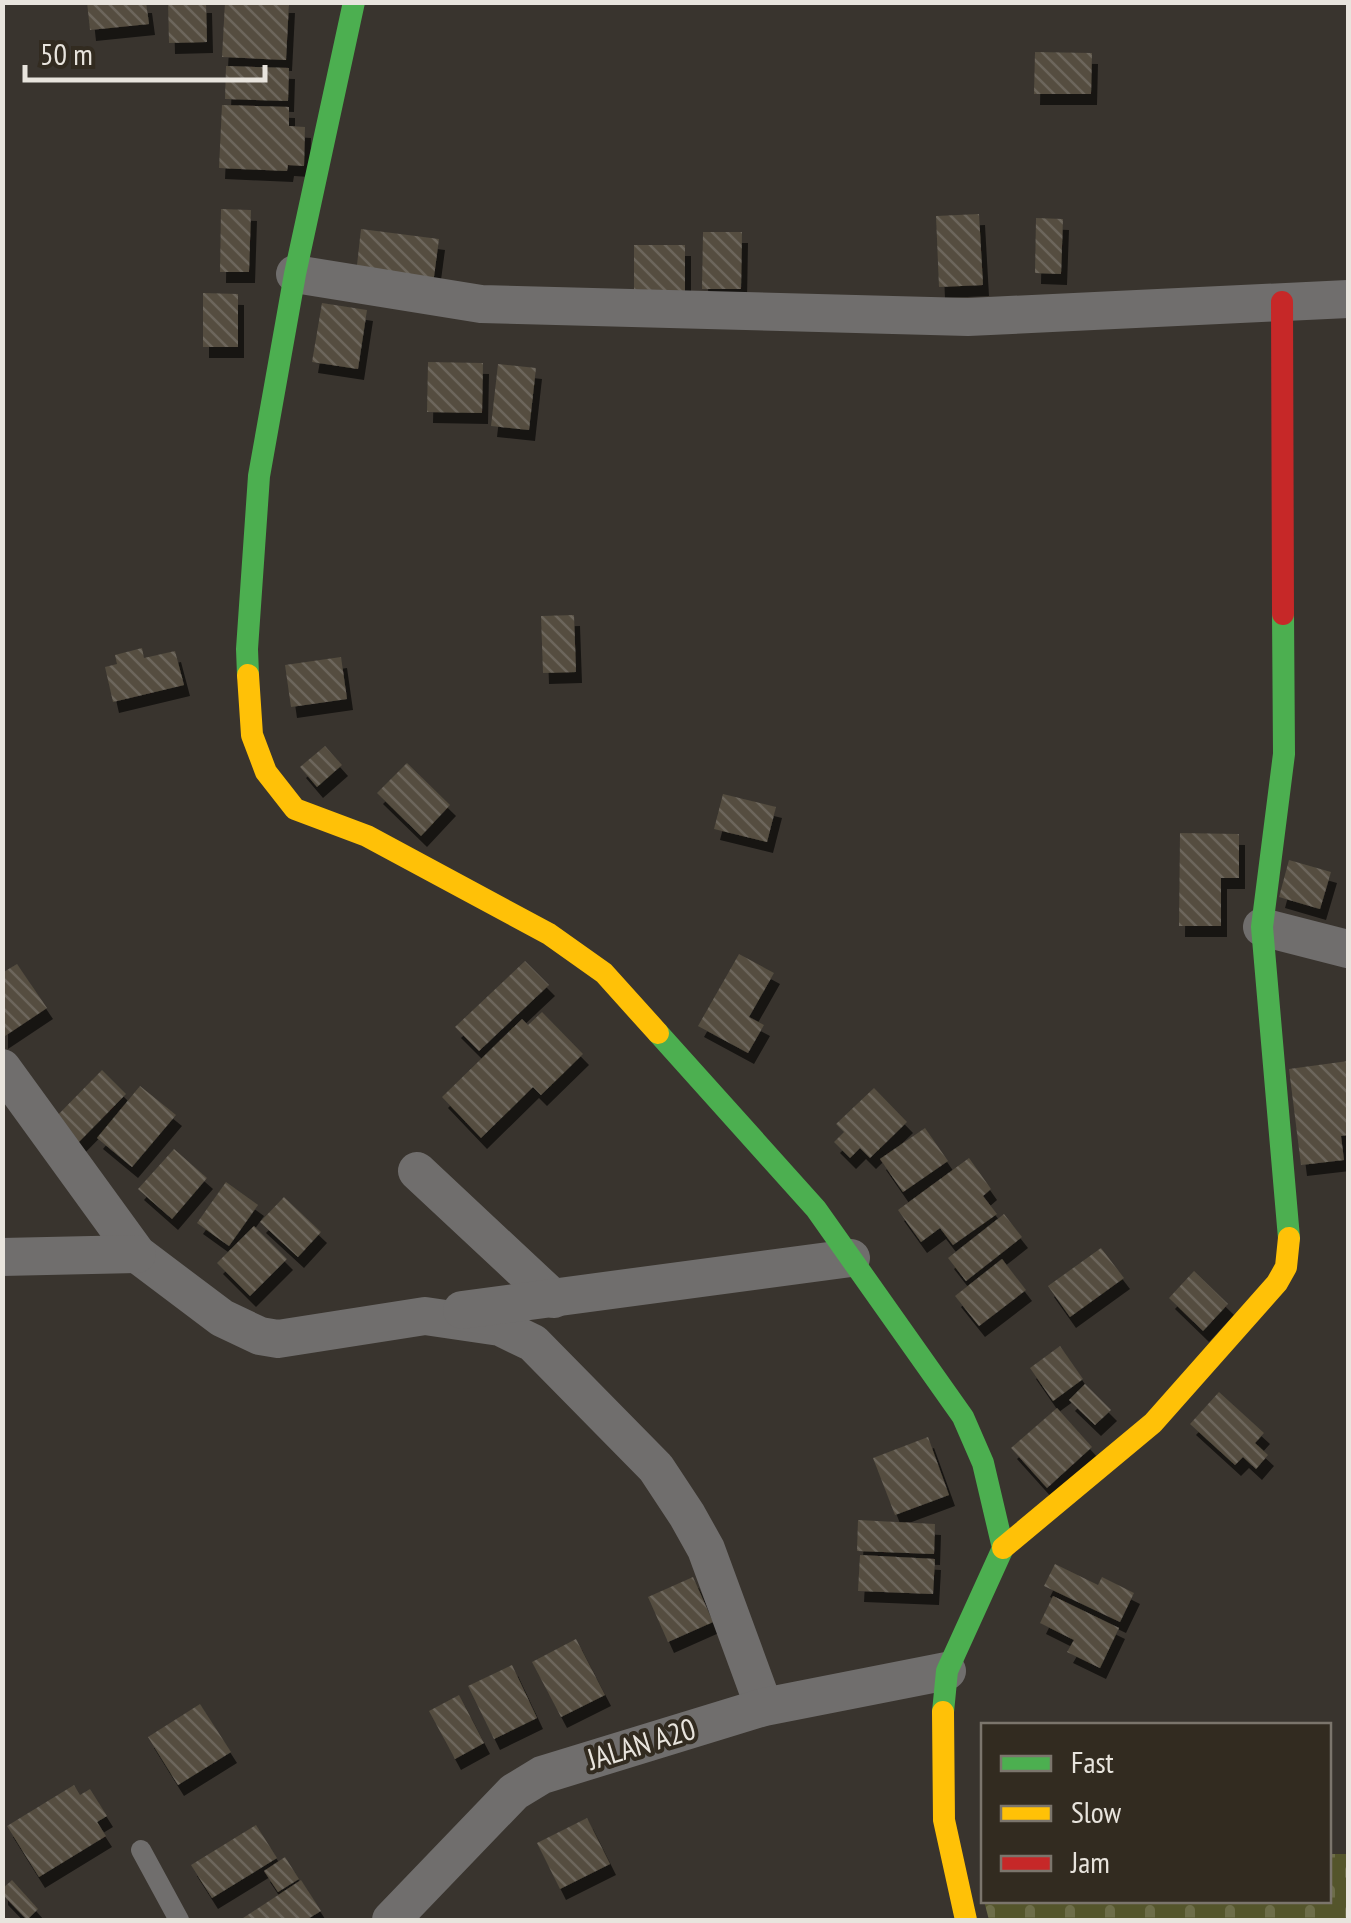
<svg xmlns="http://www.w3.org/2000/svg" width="1351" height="1923" viewBox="0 0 1351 1923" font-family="'PT Sans Narrow',sans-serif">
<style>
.cemetery{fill:url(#cemetery-stones)}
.building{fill:url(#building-back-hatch);filter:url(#shadow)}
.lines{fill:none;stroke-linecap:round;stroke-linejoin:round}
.lane{stroke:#706e6d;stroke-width:20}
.street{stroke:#706e6d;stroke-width:38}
.fast{stroke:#4caf50;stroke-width:22}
.slow{stroke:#ffc107;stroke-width:22}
.jam{stroke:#c62828;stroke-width:22}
.labels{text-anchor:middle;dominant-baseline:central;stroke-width:8;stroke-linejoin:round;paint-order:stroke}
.street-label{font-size:30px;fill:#e8e4dd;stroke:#322b20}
</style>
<defs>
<pattern id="cemetery-stones" width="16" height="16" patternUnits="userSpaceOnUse" patternTransform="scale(2.5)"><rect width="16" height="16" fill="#54552b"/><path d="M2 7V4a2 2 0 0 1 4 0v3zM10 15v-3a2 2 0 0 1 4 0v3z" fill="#6d6d49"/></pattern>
<pattern id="building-back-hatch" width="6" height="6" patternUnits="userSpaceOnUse" patternTransform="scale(2.5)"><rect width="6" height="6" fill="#544d40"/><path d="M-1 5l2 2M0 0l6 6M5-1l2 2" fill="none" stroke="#6d665b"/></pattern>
<filter id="shadow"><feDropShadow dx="6" dy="11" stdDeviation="0" flood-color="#0009"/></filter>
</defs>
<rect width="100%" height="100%" fill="#39342e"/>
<!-- cemetery -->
<polygon class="cemetery" points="1329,1854 1348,1854 1348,1920 989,1920 984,1901 1328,1900"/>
<!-- building -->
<g class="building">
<polygon points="87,2 146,2 149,24 90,30"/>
<polygon points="168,2 206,2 207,42 169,43"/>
<polygon points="225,2 289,2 286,60 222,57"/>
<polygon points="1035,52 1092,53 1091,94 1034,94"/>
<polygon points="226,66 289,68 288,101 225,99"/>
<polygon points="222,105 289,107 289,126 305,127 304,166 288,165 287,171 219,168"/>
<polygon points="221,209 251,210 249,272 220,272"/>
<polygon points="979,214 983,285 939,287 936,216"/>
<polygon points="1036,218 1063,219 1061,274 1035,273"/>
<polygon points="361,229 439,239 433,284 356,274"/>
<polygon points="703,232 742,232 741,289 702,289"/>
<rect x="634" y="245" width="51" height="58"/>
<polygon points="203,293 238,294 238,347 203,347"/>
<polygon points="322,303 367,310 358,369 312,362"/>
<polygon points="428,362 483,363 482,413 427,412"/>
<polygon points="498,364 536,368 529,430 491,426"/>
<polygon points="574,615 576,672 543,673 541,616"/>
<polygon points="142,648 144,658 175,651 184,685 113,702 105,667 117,664 115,655"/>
<polygon points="341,657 347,699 291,707 285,665"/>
<polygon points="325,746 342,765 317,787 300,767"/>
<polygon points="407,763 450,805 421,836 377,793"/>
<polygon points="723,794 776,807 767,842 714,829"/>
<polygon points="1180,833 1239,834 1239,878 1221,878 1221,926 1179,926"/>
<polygon points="1289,860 1331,872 1320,909 1279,897"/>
<polygon points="739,954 774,973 749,1017 764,1025 748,1053 698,1026"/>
<polygon points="525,961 549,985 479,1051 455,1027"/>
<polygon points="17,964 47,1008 2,1038 2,973"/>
<polygon points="542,1012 583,1054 541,1095 533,1087 481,1138 442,1097 522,1019 528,1025"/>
<polygon points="1348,1061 1348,1135 1341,1136 1344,1160 1301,1165 1289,1069"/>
<polygon points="102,1070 126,1094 70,1151 46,1127"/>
<polygon points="140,1086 176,1115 132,1167 97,1138"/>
<polygon points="874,1088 907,1122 870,1158 860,1148 850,1158 834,1142 844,1132 836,1124"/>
<polygon points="925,1128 948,1161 903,1192 880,1159"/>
<polygon points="174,1149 207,1178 172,1219 138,1189"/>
<polygon points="969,1158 991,1189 983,1196 997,1214 953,1245 940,1228 921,1242 898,1210"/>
<polygon points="226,1182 258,1205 229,1246 197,1223"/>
<polygon points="284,1197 321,1232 298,1257 260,1222"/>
<polygon points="1004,1214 1022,1237 966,1281 948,1258"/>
<polygon points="254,1226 287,1259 250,1296 217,1263"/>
<polygon points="1101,1248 1124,1278 1070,1317 1048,1286"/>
<polygon points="1002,1259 1026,1290 979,1326 955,1296"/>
<polygon points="1194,1271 1228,1304 1203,1331 1169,1298"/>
<polygon points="1060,1346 1083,1379 1053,1401 1030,1368"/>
<polygon points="1085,1384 1111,1410 1095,1425 1069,1400"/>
<polygon points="1219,1392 1264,1433 1255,1443 1268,1455 1256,1469 1243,1457 1235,1465 1190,1424"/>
<polygon points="1057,1408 1092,1447 1047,1488 1011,1448"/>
<polygon points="928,1437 949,1495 895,1515 873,1458"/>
<polygon points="858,1520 935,1524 934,1554 857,1551"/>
<polygon points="860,1555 935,1559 933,1594 858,1591"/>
<polygon points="1055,1564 1098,1585 1102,1577 1134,1593 1120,1622 1044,1586"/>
<polygon points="693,1577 713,1622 668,1642 648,1597"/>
<polygon points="1053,1596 1119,1628 1100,1668 1067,1652 1074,1640 1040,1623"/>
<polygon points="576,1639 605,1695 561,1717 532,1662"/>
<polygon points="512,1665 537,1718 494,1739 468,1686"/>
<polygon points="459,1695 484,1743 455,1759 429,1711"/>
<polygon points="200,1704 231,1752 178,1785 148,1737"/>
<polygon points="74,1785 80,1795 90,1789 107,1816 97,1822 106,1836 39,1877 7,1826"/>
<polygon points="587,1818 610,1864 560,1889 537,1843"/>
<polygon points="256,1825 277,1858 212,1898 191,1865"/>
<polygon points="285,1857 299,1879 278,1892 264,1871"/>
<polygon points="12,1880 38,1909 27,1920 2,1894 2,1889"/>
<polygon points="301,1880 321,1911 306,1920 244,1920 243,1918"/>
</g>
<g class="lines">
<!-- lane -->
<polyline class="lane" points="141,1850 179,1920"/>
<!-- street -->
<g class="street">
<polyline points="295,274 481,304 968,317 1348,299"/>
<polyline points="1262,927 1348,949"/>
<polyline points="2,1068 137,1254 222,1318 260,1336 278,1339 425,1316 500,1327 533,1343 656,1468 687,1515 706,1549 764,1707"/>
<polyline points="417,1171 554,1299"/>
<polyline points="2,1257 137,1254"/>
<polyline points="462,1310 851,1258"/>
<polyline points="391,1920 514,1792 542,1775 764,1707 947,1671"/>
</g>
<!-- fast -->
<g class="fast">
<polyline points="1283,614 1284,754 1262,927 1289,1238"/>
<polyline points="248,675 247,649 259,476 295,274 354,2"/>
<polyline points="658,1033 816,1209 963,1417 983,1463 1003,1548 947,1671 943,1712"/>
</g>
<!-- slow -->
<g class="slow">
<polyline points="248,675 252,735 266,772 295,809 367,836 549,934 604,973 658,1033"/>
<polyline points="1003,1548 1153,1423 1277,1283 1286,1267 1289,1238"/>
<polyline points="943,1712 944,1820 966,1920"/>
</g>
<!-- jam -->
<polyline class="jam" points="1282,302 1283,614"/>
</g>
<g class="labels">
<!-- street labels -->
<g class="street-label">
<text transform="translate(641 1743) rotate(-17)">JALAN A20</text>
</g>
</g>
<!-- border -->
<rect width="1351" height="1923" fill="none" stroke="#e8e4dd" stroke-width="10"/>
<!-- legend -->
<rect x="981" y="1723" width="350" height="180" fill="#322b20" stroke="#7b756c" stroke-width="2.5"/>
<rect x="1001" y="1756" width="50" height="15" fill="#4caf50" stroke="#7b756c" stroke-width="2.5"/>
<text x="1071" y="1773" font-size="30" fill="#e8e4dd">Fast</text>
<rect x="1001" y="1806" width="50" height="15" fill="#ffc107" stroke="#7b756c" stroke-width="2.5"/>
<text x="1071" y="1823" font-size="30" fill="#e8e4dd">Slow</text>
<rect x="1001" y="1856" width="50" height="15" fill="#c62828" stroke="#7b756c" stroke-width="2.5"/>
<text x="1071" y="1873" font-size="30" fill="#e8e4dd">Jam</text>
<!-- scale -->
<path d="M25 65v15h240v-15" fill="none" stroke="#e8e4dd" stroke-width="5"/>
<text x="40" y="65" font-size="30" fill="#e8e4dd" stroke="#322b20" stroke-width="8" paint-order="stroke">50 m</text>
</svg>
